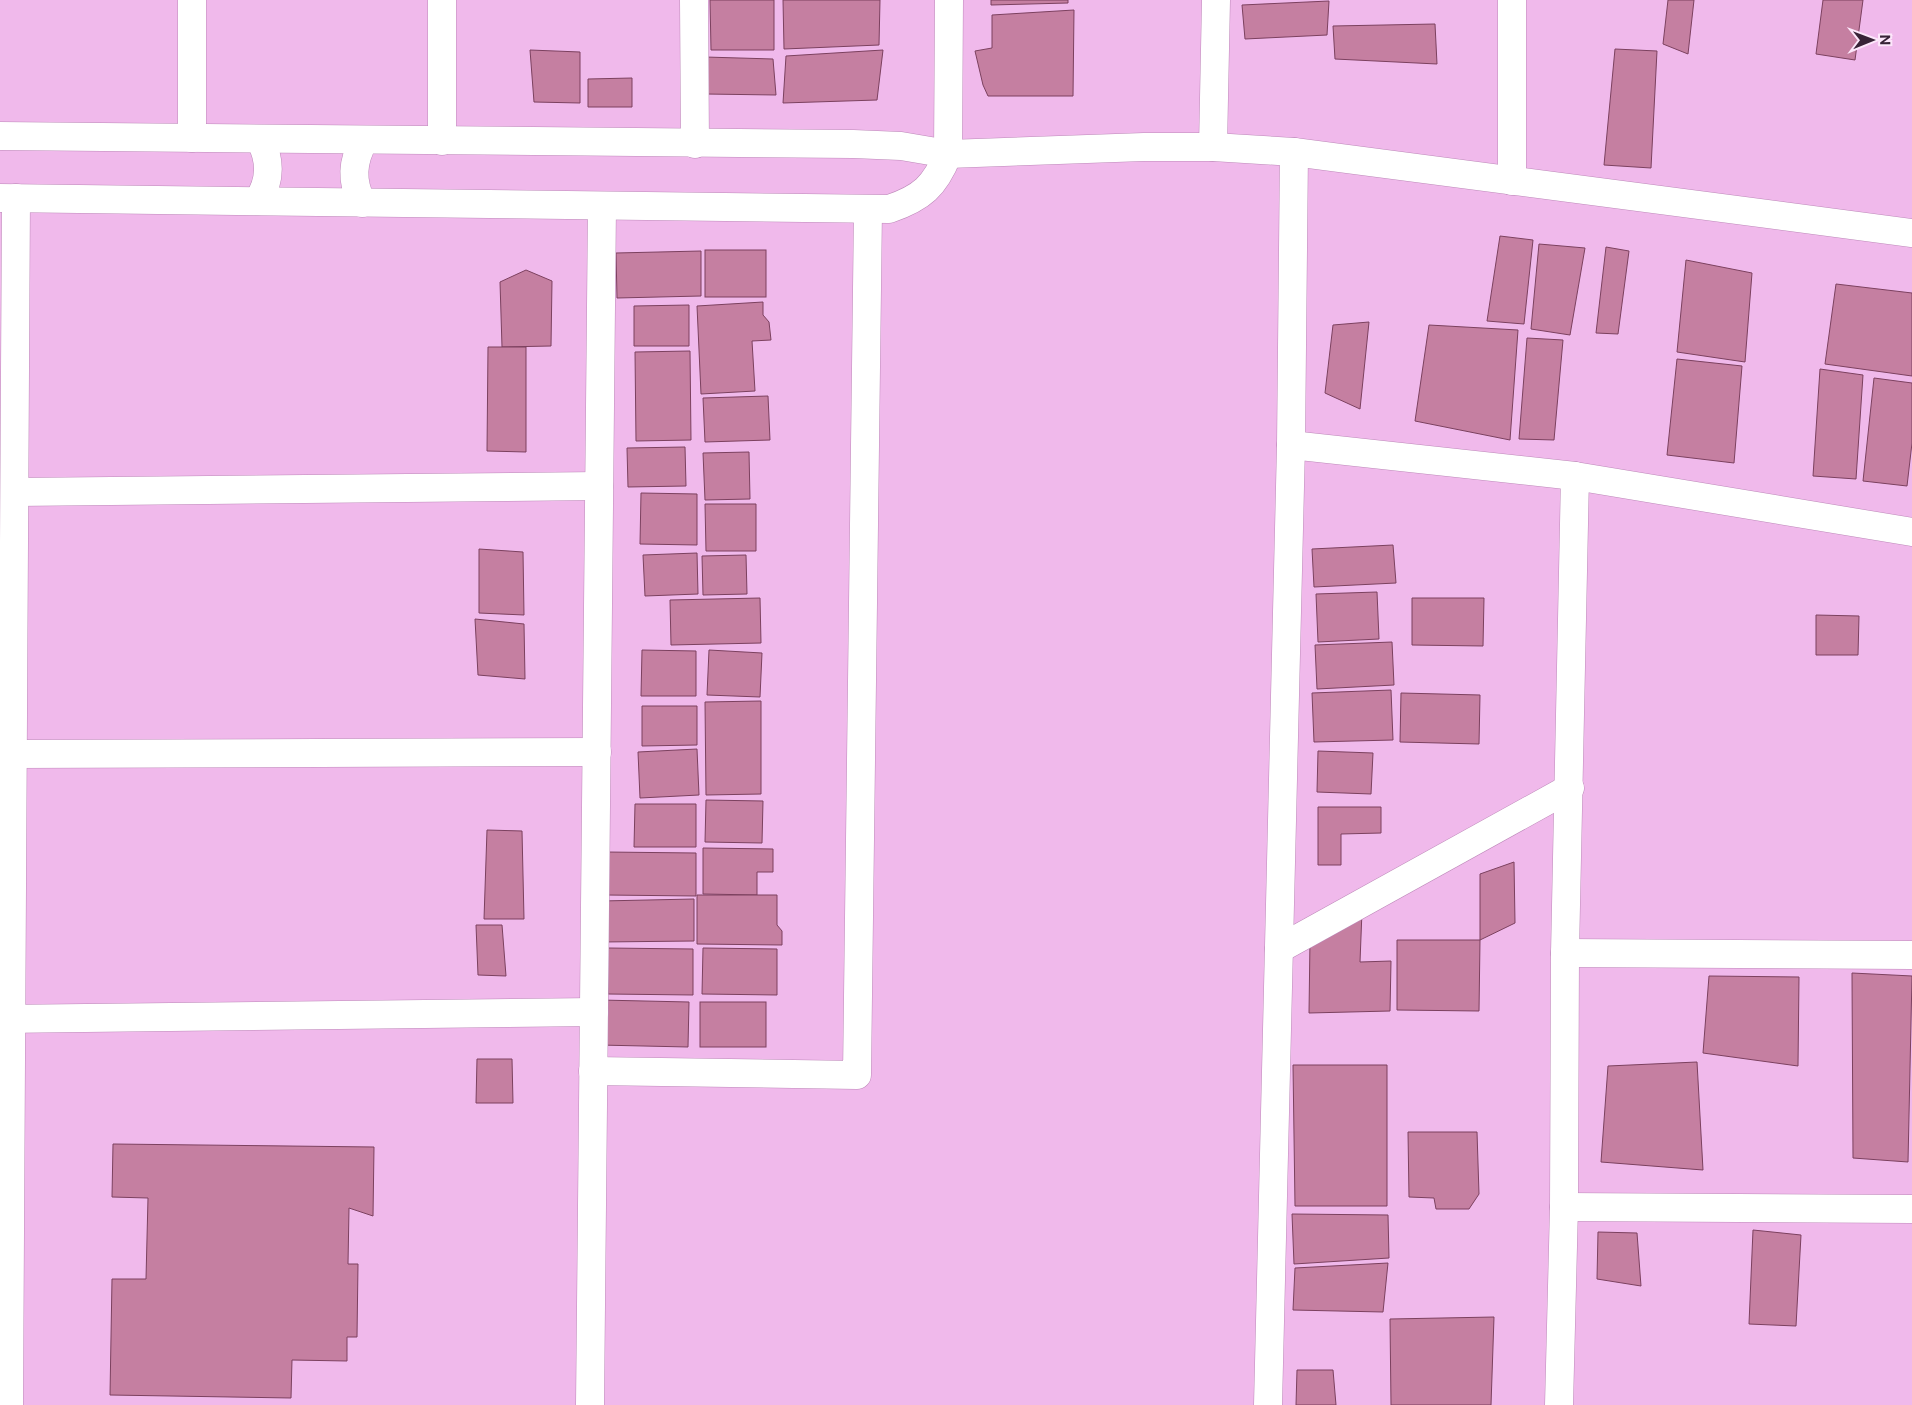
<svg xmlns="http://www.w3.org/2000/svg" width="1912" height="1405" viewBox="0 0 1912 1405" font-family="'Public Sans',sans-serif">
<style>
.building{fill:#c57fa1;stroke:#7c415f}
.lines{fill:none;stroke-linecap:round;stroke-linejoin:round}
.minor-casing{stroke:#bd89b9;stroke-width:29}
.tertiary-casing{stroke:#bd89b9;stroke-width:29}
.minor{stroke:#fff;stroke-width:28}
.tertiary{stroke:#fff;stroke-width:28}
</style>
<rect width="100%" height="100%" fill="#f0b9eb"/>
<!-- building -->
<g class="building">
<polygon points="710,0 774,0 774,50 711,50"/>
<polygon points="783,0 880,0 879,45 784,49"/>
<polygon points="991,0 1068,0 1068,3 991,5"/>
<polygon points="1668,0 1694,0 1688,54 1663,44"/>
<polygon points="1823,0 1863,0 1855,60 1816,54"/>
<polygon points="1329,1 1327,35 1245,39 1242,5"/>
<polygon points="1074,10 1073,96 988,96 983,85 975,51 992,48 992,15"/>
<polygon points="1435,24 1437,64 1335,59 1333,26"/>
<polygon points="1615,49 1657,51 1651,168 1604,165"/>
<polygon points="530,50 580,52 580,103 534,102"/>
<polygon points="883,50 877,100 783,103 786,56"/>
<polygon points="705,57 773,59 776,95 705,94"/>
<polygon points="632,78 632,107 588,107 588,79"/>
<polygon points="1500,236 1533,240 1524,324 1487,321"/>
<polygon points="1539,244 1585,248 1570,335 1531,329"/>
<polygon points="1606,247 1629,251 1618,334 1596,333"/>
<rect x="705" y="250" width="61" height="47"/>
<polygon points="701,251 701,296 617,298 616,253"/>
<polygon points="1686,260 1752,273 1745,362 1677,352"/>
<polygon points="526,270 552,281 551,346 502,347 500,282"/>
<polygon points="1836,284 1912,293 1912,376 1825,364"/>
<polygon points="763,302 763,315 769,322 771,340 752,341 755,391 701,394 697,306"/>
<polygon points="689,305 689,346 634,346 634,306"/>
<polygon points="1369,322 1360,409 1325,393 1333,325"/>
<polygon points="1429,325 1518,330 1510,440 1415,421"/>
<polygon points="1527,338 1563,340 1554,440 1519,439"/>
<polygon points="488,347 526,347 526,452 487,451"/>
<polygon points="690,351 691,440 636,441 635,352"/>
<polygon points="1677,359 1742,366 1734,463 1667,455"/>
<polygon points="1820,369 1863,375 1856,479 1813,476"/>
<polygon points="1874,378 1912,383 1912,443 1907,486 1863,481"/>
<polygon points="768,396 770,440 705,442 703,398"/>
<polygon points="685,447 686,486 628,487 627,448"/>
<polygon points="749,452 750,499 705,500 703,453"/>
<polygon points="641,493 697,494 697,545 640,544"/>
<polygon points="705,504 756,504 756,551 706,551"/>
<polygon points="1393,545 1396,583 1314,587 1312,549"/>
<polygon points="479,549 523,552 524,615 479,613"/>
<polygon points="697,553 698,594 645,596 643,555"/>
<polygon points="746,555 747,594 703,595 702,556"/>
<polygon points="1377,592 1379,639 1318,642 1316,594"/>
<polygon points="760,598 761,643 671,645 670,600"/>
<polygon points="1412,598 1484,598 1483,646 1412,645"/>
<polygon points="1816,615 1859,616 1858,655 1816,655"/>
<polygon points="475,619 524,624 525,679 478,675"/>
<polygon points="1392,642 1394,685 1317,689 1315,645"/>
<polygon points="642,650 696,651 696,696 641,696"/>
<polygon points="709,650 762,653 760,697 707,695"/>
<polygon points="1391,690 1393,740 1314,742 1312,693"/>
<polygon points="1401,693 1480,695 1479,744 1400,742"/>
<polygon points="761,701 761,794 706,795 705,702"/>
<polygon points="642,706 697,706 697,745 642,746"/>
<polygon points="697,749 699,795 640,798 638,752"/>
<polygon points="1318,751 1373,753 1371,794 1317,792"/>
<polygon points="706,800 763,801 762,843 705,842"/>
<polygon points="635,804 696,804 696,847 634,847"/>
<polygon points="1318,807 1381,807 1381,833 1341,834 1341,865 1318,865"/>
<polygon points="487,830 522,831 524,919 484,919"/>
<polygon points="703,848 773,849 773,872 757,872 757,895 703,894"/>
<polygon points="606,852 696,853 696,896 606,895"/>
<polygon points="1514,862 1515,923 1480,940 1480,874"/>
<polygon points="697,895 777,895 777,925 782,931 782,945 697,944"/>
<polygon points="694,899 694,941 602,942 601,901"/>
<polygon points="1362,911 1360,962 1391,961 1390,1011 1309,1013 1310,940"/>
<polygon points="476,925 502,925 506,976 478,975"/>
<polygon points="1397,940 1480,940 1479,1011 1397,1010"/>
<polygon points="608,948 693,949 693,995 608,994"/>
<polygon points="703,948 777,949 777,995 702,994"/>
<polygon points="1852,973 1912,976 1908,1162 1853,1158"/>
<polygon points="1709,976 1799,977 1798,1066 1703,1053"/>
<polygon points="600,1000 689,1002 688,1047 599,1045"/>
<rect x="700" y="1002" width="66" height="45"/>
<polygon points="477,1059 512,1059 513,1103 476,1103"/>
<polygon points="1697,1062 1703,1170 1601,1162 1608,1066"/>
<polygon points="1293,1065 1387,1065 1387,1206 1295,1206"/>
<polygon points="1408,1132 1477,1132 1479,1194 1469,1209 1436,1209 1434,1198 1409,1197"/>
<polygon points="113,1144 374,1147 373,1216 349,1208 348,1264 358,1264 357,1337 347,1337 347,1361 292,1360 291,1398 110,1395 112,1279 146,1279 148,1198 112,1197"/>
<polygon points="1292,1214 1388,1215 1389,1258 1294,1264"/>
<polygon points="1753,1230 1801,1235 1796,1326 1749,1324"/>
<polygon points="1598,1232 1637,1233 1641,1286 1597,1279"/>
<polygon points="1388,1263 1383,1312 1293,1310 1295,1268"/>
<polygon points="1494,1317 1491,1405 1391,1405 1390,1319"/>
<polygon points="1297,1370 1333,1370 1336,1405 1296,1405"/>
</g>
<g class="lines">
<defs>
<g id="minor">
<polyline points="442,0 442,141"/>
<polyline points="694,0 695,144"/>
<polyline points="192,138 192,0"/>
<polyline points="1213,147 1216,0"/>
<polyline points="948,154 949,0"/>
<polyline points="1512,181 1512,0"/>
<polyline points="1291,445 1575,476 1912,532"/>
<polyline points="15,492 599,486"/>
<polyline points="13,754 597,752"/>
<polyline points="1279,949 1570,788"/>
<polyline points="1565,953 1912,955"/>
<polyline points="0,1019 594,1012"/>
<polyline points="593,1071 857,1075 868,210"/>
<polyline points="1564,1207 1912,1209"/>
<polyline points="9,1405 16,198"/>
<polyline points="590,1405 602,206"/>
<polyline points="1268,1405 1291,445 1294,152"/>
<polyline points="1559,1405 1564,1207 1565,953 1575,476"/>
</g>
<g id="tertiary">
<polyline points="0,136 853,144 901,146 948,154 1144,147 1213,147 1294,152 1912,233"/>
<path d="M0,198l889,11c33,-11 46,-23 59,-55"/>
<path d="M258,201c13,-21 13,-40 2,-62"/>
<path d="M362,203c-11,-22 -10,-41 2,-63"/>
</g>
</defs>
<!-- minor casing -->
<use href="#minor" class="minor-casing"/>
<!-- tertiary casing -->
<use href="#tertiary" class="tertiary-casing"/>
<!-- minor -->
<use href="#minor" class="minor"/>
<!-- tertiary -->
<use href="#tertiary" class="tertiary"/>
</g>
<!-- north arrow -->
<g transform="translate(1872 40) rotate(89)" stroke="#fde7fb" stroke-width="4" paint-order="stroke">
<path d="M0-4L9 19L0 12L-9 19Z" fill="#382337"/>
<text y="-8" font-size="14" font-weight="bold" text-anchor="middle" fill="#382337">N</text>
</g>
</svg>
